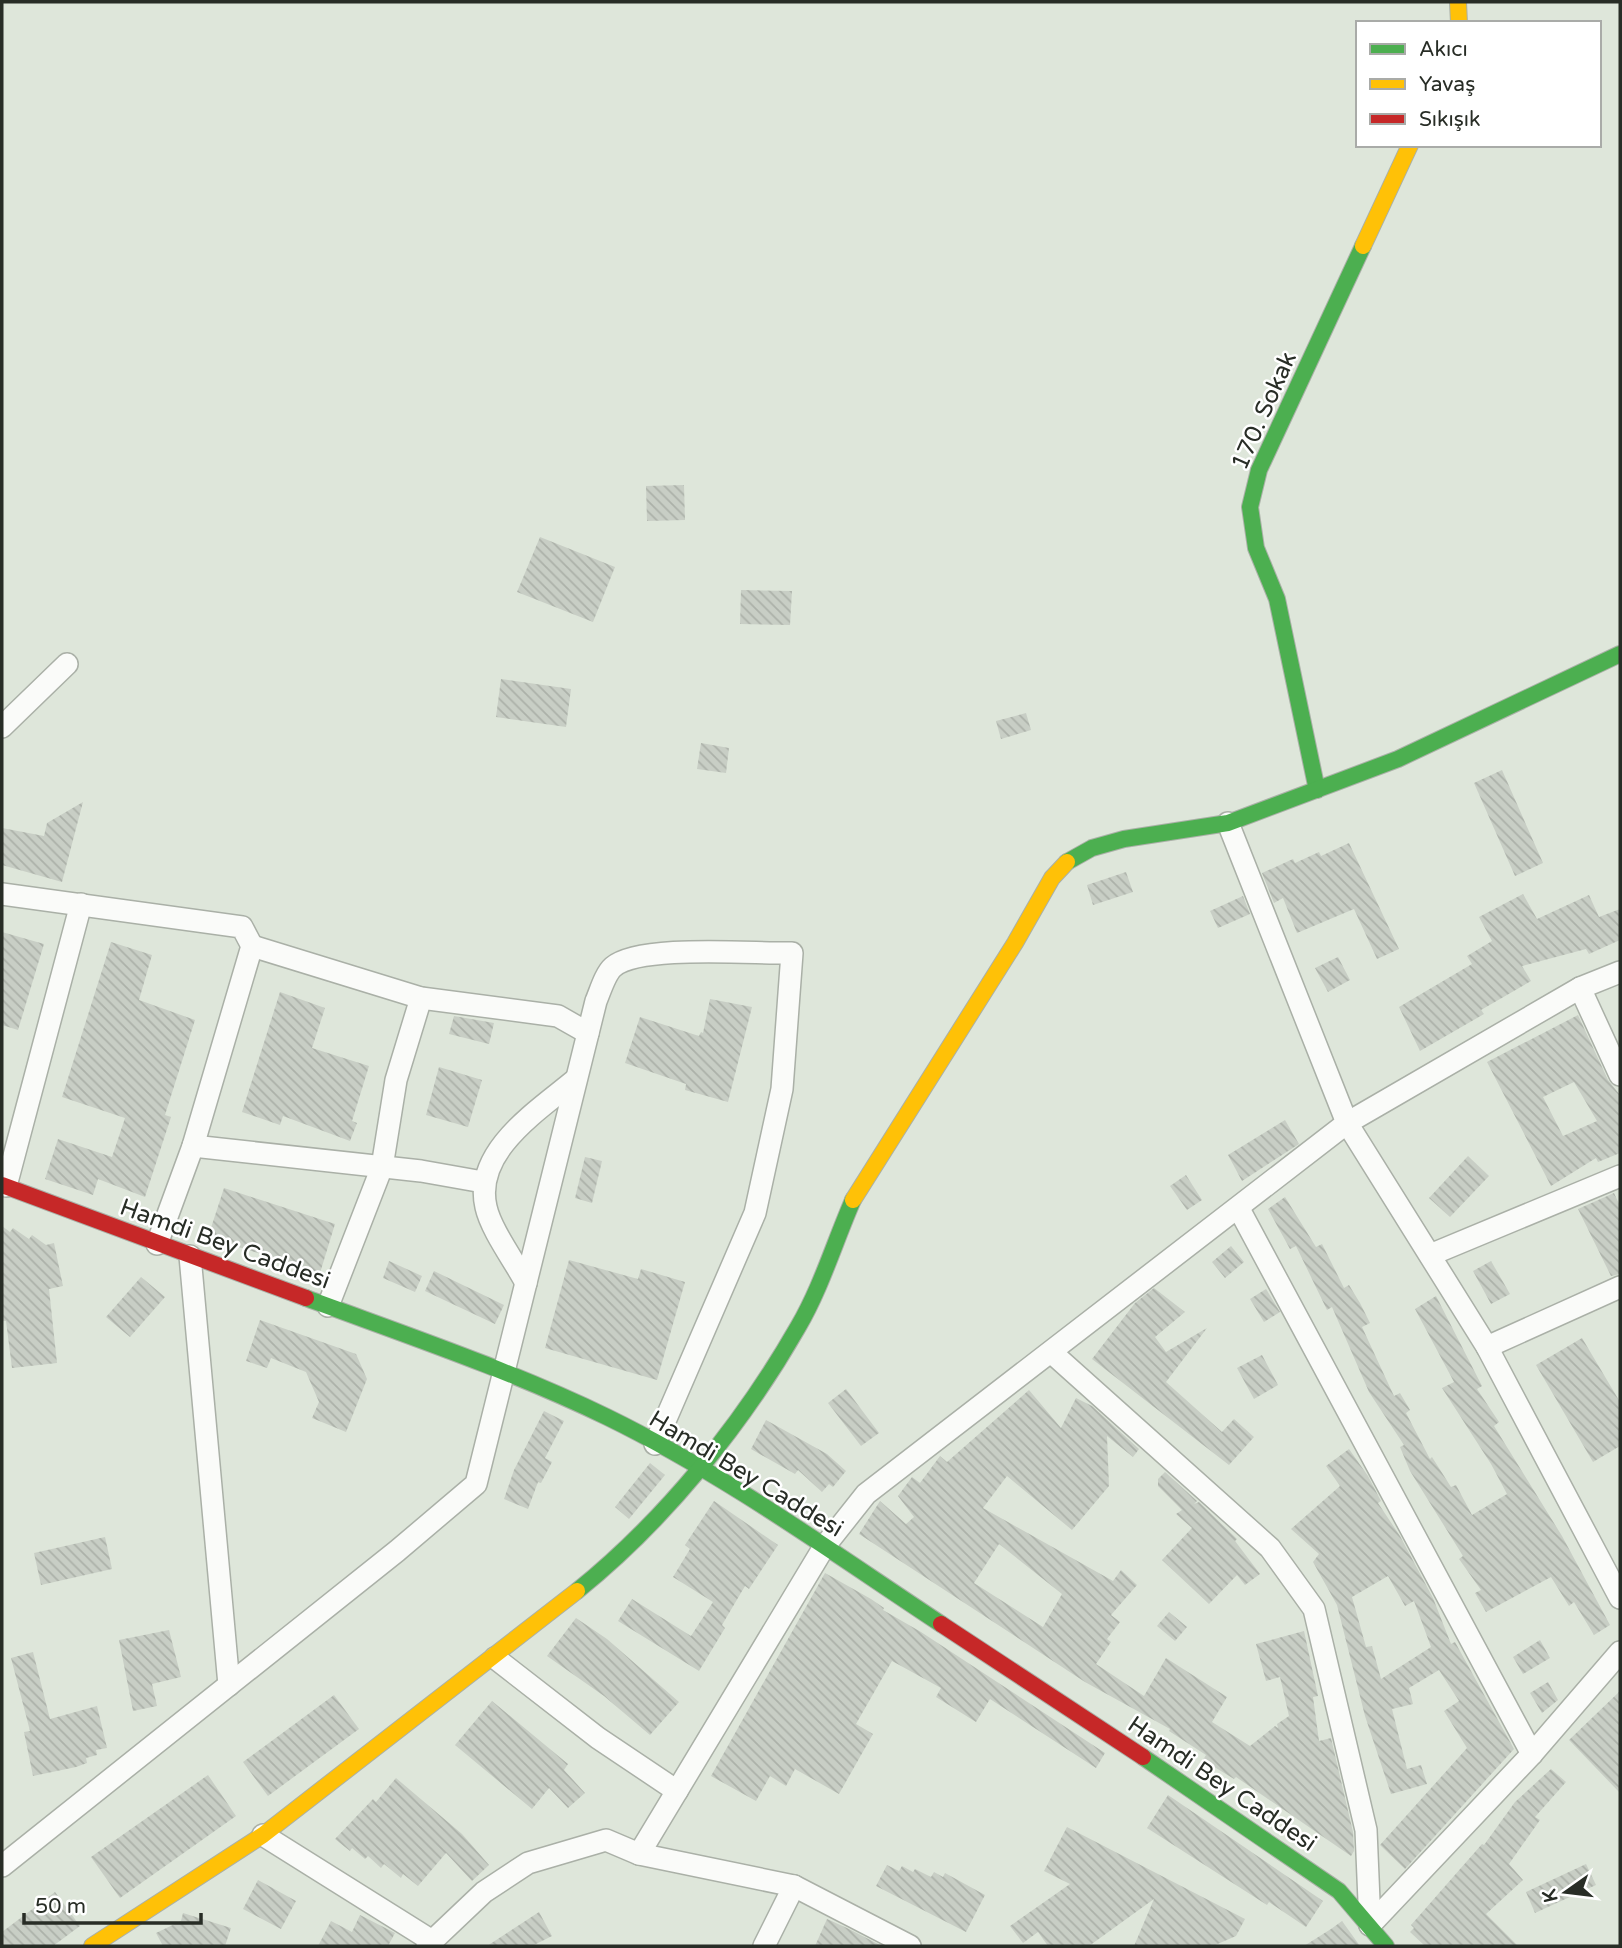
<svg xmlns="http://www.w3.org/2000/svg" width="1622" height="1948" viewBox="0 0 1622 1948" font-family="'Varela Round',sans-serif">
<style>
.building{fill:url(#building-back-hatch);fill-rule:evenodd}
.lines{fill:none;stroke-linecap:round;stroke-linejoin:round}
.street-casing{stroke:#aab0a7;stroke-width:24}
.fast-casing{stroke:#aab0a7;stroke-width:18}
.slow-casing{stroke:#aab0a7;stroke-width:18}
.jam-casing{stroke:#aab0a7;stroke-width:18}
.street{stroke:#fafbf9;stroke-width:21}
.fast{stroke:#4caf50;stroke-width:16}
.slow{stroke:#ffc107;stroke-width:16}
.jam{stroke:#c62828;stroke-width:16}
.labels{text-anchor:middle;dominant-baseline:central;stroke-width:5;stroke-linejoin:round;paint-order:stroke}
.street-label{font-size:24px;fill:#282d26;stroke:#fff}
</style>
<defs>
<pattern id="building-back-hatch" width="6" height="6" patternUnits="userSpaceOnUse" patternTransform="scale(1.75)"><rect width="6" height="6" fill="#c8cec5"/><path d="M-1 5l2 2M0 0l6 6M5-1l2 2" fill="none" stroke="#acb1a9"/></pattern>
</defs>
<rect width="100%" height="100%" fill="#dee6da"/>
<!-- building -->
<g class="building">
<polygon points="684,485 685,520 647,521 646,486"/>
<polygon points="540,537 615,567 593,622 517,592"/>
<polygon points="741,590 792,591 790,625 740,624"/>
<polygon points="501,679 571,689 566,727 496,717"/>
<polygon points="1026,713 1031,730 1001,739 996,721"/>
<polygon points="701,743 729,748 726,773 697,769"/>
<polygon points="1502,770 1543,863 1515,876 1474,783"/>
<polygon points="83,802 62,882 2,865 2,828 44,836 47,823"/>
<polygon points="1349,843 1399,949 1377,959 1354,909 1297,933 1283,898 1274,903 1262,873 1293,859 1295,863 1319,852 1321,856"/>
<polygon points="1126,872 1133,892 1093,905 1087,885"/>
<polygon points="1523,894 1537,919 1589,895 1599,917 1620,909 1620,940 1589,954 1586,949 1522,966 1531,981 1481,1010 1484,1014 1420,1051 1399,1007 1472,964 1467,956 1492,941 1479,917"/>
<polygon points="1243,896 1250,914 1218,928 1210,911"/>
<polygon points="2,932 44,944 18,1030 2,1025"/>
<polygon points="111,942 152,955 139,1000 195,1020 165,1115 171,1117 145,1197 98,1179 93,1195 45,1179 58,1139 112,1157 125,1118 62,1097"/>
<polygon points="1338,957 1350,980 1328,992 1315,968"/>
<polygon points="280,992 325,1008 312,1048 369,1066 352,1121 357,1123 350,1141 283,1116 280,1125 242,1112"/>
<polygon points="710,999 752,1007 728,1102 685,1090 686,1084 625,1063 640,1017 699,1036 701,1032 703,1033"/>
<path d="M1578,1015l30,65 12,15v58l-22,9 -2,-4 -45,28 -64,-124zM1574,1082l23,39 -34,15 -20,-39z"/>
<polygon points="454,1016 494,1023 489,1044 449,1034"/>
<polygon points="439,1067 482,1080 468,1127 426,1115"/>
<polygon points="1285,1120 1299,1144 1242,1181 1228,1155"/>
<polygon points="1468,1156 1489,1176 1450,1217 1429,1198"/>
<polygon points="585,1157 602,1161 592,1203 575,1198"/>
<polygon points="1186,1175 1202,1200 1187,1210 1170,1186"/>
<polygon points="224,1188 335,1224 320,1273 208,1237"/>
<polygon points="1614,1193 1620,1206 1620,1274 1611,1276 1578,1209"/>
<polygon points="1285,1197 1316,1247 1322,1244 1344,1288 1349,1285 1360,1303 1370,1323 1362,1327 1394,1396 1400,1393 1410,1410 1406,1413 1430,1459 1432,1457 1451,1487 1456,1485 1472,1515 1507,1494 1491,1464 1442,1388 1454,1382 1415,1309 1436,1296 1482,1386 1477,1389 1499,1422 1494,1426 1562,1536 1610,1625 1594,1635 1574,1602 1569,1606 1551,1577 1486,1612 1475,1593 1481,1590 1459,1559 1463,1556 1410,1471 1400,1447 1404,1445 1369,1392 1332,1307 1327,1310 1296,1246 1290,1249 1268,1209"/>
<polygon points="2,1226 10,1232 13,1228 29,1239 32,1235 46,1245 54,1243 63,1286 49,1289 57,1363 12,1368 6,1321 2,1321"/>
<polygon points="1231,1246 1244,1262 1225,1278 1212,1262"/>
<polygon points="569,1260 638,1279 641,1269 685,1282 657,1380 545,1348"/>
<polygon points="389,1261 422,1276 415,1292 383,1278"/>
<polygon points="1491,1261 1510,1294 1491,1304 1473,1271"/>
<polygon points="434,1271 504,1305 495,1324 425,1291"/>
<polygon points="141,1277 165,1297 130,1337 106,1317"/>
<polygon points="1154,1288 1185,1312 1155,1337 1166,1352 1207,1328 1166,1382 1222,1432 1234,1419 1254,1437 1229,1465 1092,1359 1135,1303"/>
<polygon points="1266,1289 1280,1312 1264,1322 1250,1299"/>
<polygon points="260,1320 356,1354 367,1379 346,1432 312,1418 319,1402 306,1372 271,1358 267,1368 246,1361"/>
<polygon points="1582,1338 1620,1402 1620,1446 1593,1462 1536,1365"/>
<polygon points="1262,1355 1278,1385 1254,1399 1237,1368"/>
<polygon points="846,1389 879,1433 861,1446 828,1403"/>
<path d="M1029,1390l32,38 15,-30 16,8 47,43 -6,8 -26,-21 2,50 -37,44 -65,-54 -24,32 130,73 8,-11 16,15 -26,30 9,7 -13,17 4,3 -15,22 48,32 22,-38 61,39 -15,25 38,24 25,-20 3,2 -1,-4 12,-8 -9,-39 -14,4 -10,-37 48,-13 14,65 -5,1 6,44 12,-3 22,94 1,19 -3,5 -115,-79 -2,2 -31,-19 3,-5 -37,-24 1,-2 -85,-47 -226,-148 21,-33 26,23 8,-7 -16,-21 14,-19 8,6 20,-27 7,6zM999,1544l63,50 -19,33 -69,-44z"/>
<polygon points="544,1411 564,1421 545,1458 552,1462 541,1483 538,1482 528,1509 504,1499 514,1470"/>
<polygon points="766,1420 827,1454 846,1471 833,1487 829,1484 822,1492 798,1470 795,1474 751,1449"/>
<path d="M1349,1449l19,27 13,25 -3,2 22,33 33,62 18,46 4,-2 59,107 -109,120 -25,-24 87,-97 -23,-37 15,-10 -20,-31 -30,18 4,16 -21,5 15,60 14,-4 6,19 -36,10 -26,-78 -28,-111 -24,-43 6,-8 -28,-25 49,-43 -14,-20zM1388,1576l17,30 9,-5 17,46 -50,32 -9,-33 -6,1 -14,-50z"/>
<polygon points="650,1463 665,1475 629,1519 615,1507"/>
<polygon points="1165,1472 1197,1501 1194,1504 1199,1502 1237,1539 1235,1541 1260,1574 1245,1585 1237,1575 1209,1604 1162,1560 1192,1528 1176,1514 1182,1510 1158,1486 1158,1479"/>
<polygon points="714,1501 778,1545 749,1589 745,1586 722,1625 725,1628 699,1671 618,1621 632,1599 691,1636 713,1602 673,1577 690,1549 685,1545"/>
<polygon points="105,1537 112,1569 41,1585 34,1553"/>
<polygon points="825,1573 871,1599 884,1608 883,1610 921,1632 1105,1753 1096,1768 990,1699 976,1722 936,1697 941,1688 892,1661 856,1724 873,1734 839,1794 795,1769 786,1786 770,1776 756,1801 711,1776"/>
<polygon points="1169,1612 1187,1627 1175,1641 1157,1626"/>
<polygon points="576,1618 607,1639 679,1702 650,1735 604,1696 547,1656"/>
<polygon points="169,1630 181,1677 152,1684 157,1706 133,1711 119,1640"/>
<polygon points="1540,1640 1550,1658 1523,1674 1513,1657"/>
<polygon points="33,1652 50,1719 97,1706 107,1748 96,1750 97,1755 86,1758 87,1763 76,1767 33,1776 24,1732 30,1731 11,1658"/>
<polygon points="1548,1682 1558,1700 1542,1713 1530,1693"/>
<polygon points="1620,1691 1620,1793 1569,1740"/>
<polygon points="334,1695 359,1729 268,1796 243,1762"/>
<polygon points="492,1701 568,1764 564,1770 585,1793 568,1808 549,1788 532,1809 455,1745"/>
<polygon points="1551,1769 1566,1782 1535,1817 1540,1820 1509,1864 1523,1880 1486,1914 1518,1946 1425,1946 1410,1932 1414,1928 1411,1925 1482,1844 1484,1845 1515,1802"/>
<polygon points="208,1775 236,1816 120,1898 91,1857"/>
<polygon points="396,1778 462,1834 489,1865 472,1881 446,1853 418,1886 403,1874 401,1878 384,1864 381,1868 368,1856 365,1859 352,1848 350,1851 335,1839 373,1799 376,1802"/>
<polygon points="1168,1795 1323,1901 1306,1927 1269,1902 1267,1905 1147,1828"/>
<polygon points="1067,1827 1245,1919 1236,1936 1213,1946 1134,1946 1154,1899 1089,1946 1048,1946 1038,1932 1023,1943 1010,1926 1070,1884 1044,1871"/>
<polygon points="1586,1864 1596,1885 1535,1913 1526,1892"/>
<polygon points="887,1865 899,1871 902,1866 913,1872 915,1869 931,1877 934,1872 943,1877 945,1873 985,1895 966,1932 876,1886"/>
<polygon points="258,1880 296,1901 281,1929 243,1909"/>
<polygon points="55,1892 80,1926 53,1946 2,1946 2,1932"/>
<polygon points="539,1912 552,1936 532,1946 487,1946"/>
<polygon points="183,1913 231,1928 225,1946 163,1946 156,1933 181,1921"/>
<polygon points="360,1915 395,1933 388,1946 318,1946 331,1921 352,1932"/>
<polygon points="827,1919 847,1928 882,1946 815,1946"/>
<polygon points="1342,1921 1360,1946 1304,1946 1331,1929"/>
</g>
<g class="lines">
<defs>
<g id="street">
<polyline points="2,727 67,664"/>
<polyline points="1228,823 1347,1123 1487,1347 1620,1598"/>
<polyline points="2,894 242,927 252,946 193,1146 157,1244"/>
<polyline points="252,946 421,998 558,1016 588,1033"/>
<polyline points="1580,988 1620,1075"/>
<polyline points="193,1146 421,1171 483,1182"/>
<polyline points="6,1186 81,904"/>
<polyline points="1239,1209 1532,1754"/>
<polyline points="1430,1255 1620,1176"/>
<polyline points="190,1256 229,1685"/>
<path d="M526,1283c-11,-21 -35,-53 -40,-76 -13,-56 53,-97 90,-128"/>
<polyline points="328,1306 382,1167 396,1080 421,998"/>
<polyline points="1487,1347 1620,1287"/>
<polyline points="1051,1352 1270,1548 1314,1609 1366,1830 1370,1925"/>
<polyline points="495,1658 598,1738 677,1791"/>
<polyline points="263,1835 432,1941"/>
<polyline points="639,1854 824,1547 866,1494 1347,1123 1580,988 1620,972"/>
<path d="M2,1866l395,-315 79,-67 120,-483c4,-9 9,-27 17,-34 27,-23 140,-13 179,-14l-10,136 -27,124 -100,231"/>
<polyline points="1370,1925 1532,1754 1620,1652"/>
<polyline points="427,1946 484,1892 528,1863 606,1840 639,1854 794,1886 910,1946"/>
<polyline points="764,1946 794,1886"/>
</g>
<g id="fast">
<polyline points="1317,790 1277,599 1256,548 1250,507 1259,470 1363,246"/>
<polyline points="1067,862 1092,848 1124,839 1228,823 1398,759 1620,654"/>
<path d="M306,1298c100,37 204,72 301,119 117,57 225,135 334,207"/>
<path d="M577,1591c87,-70 165,-166 221,-264 23,-39 37,-86 55,-127"/>
<polyline points="1143,1757 1339,1891 1386,1946"/>
</g>
<g id="slow">
<polyline points="1458,2 1459,23"/>
<polyline points="1363,246 1410,145"/>
<polyline points="853,1200 1015,943 1052,878 1067,862"/>
<polyline points="92,1946 263,1835 577,1591"/>
</g>
<g id="jam">
<polyline points="2,1185 306,1298"/>
<polyline points="941,1624 1143,1757"/>
</g>
</defs>
<!-- street casing -->
<use href="#street" class="street-casing"/>
<!-- fast casing -->
<use href="#fast" class="fast-casing"/>
<!-- slow casing -->
<use href="#slow" class="slow-casing"/>
<!-- jam casing -->
<use href="#jam" class="jam-casing"/>
<!-- street -->
<use href="#street" class="street"/>
<!-- fast -->
<use href="#fast" class="fast"/>
<!-- slow -->
<use href="#slow" class="slow"/>
<!-- jam -->
<use href="#jam" class="jam"/>
</g>
<g class="labels">
<!-- street labels -->
<g class="street-label">
<text transform="translate(1264 411) rotate(-66)">170. Sokak</text>
<text transform="translate(225 1244) rotate(20)">Hamdi Bey Caddesi</text>
<text transform="translate(746 1474) rotate(31)">Hamdi Bey Caddesi</text>
<text transform="translate(1222 1784) rotate(34)">Hamdi Bey Caddesi</text>
</g>
</g>
<!-- border -->
<rect width="1622" height="1948" fill="none" stroke="#282d26" stroke-width="7"/>
<!-- legend -->
<rect x="1356" y="21" width="245" height="126" fill="#ffffff" stroke="#a9aba8" stroke-width="2"/>
<rect x="1370" y="44" width="35" height="10" fill="#4caf50" stroke="#a9aba8" stroke-width="2"/>
<text x="1419" y="56" font-size="21" fill="#282d26">Akıcı</text>
<rect x="1370" y="79" width="35" height="10" fill="#ffc107" stroke="#a9aba8" stroke-width="2"/>
<text x="1419" y="91" font-size="21" fill="#282d26">Yavaş</text>
<rect x="1370" y="114" width="35" height="10" fill="#c62828" stroke="#a9aba8" stroke-width="2"/>
<text x="1419" y="126" font-size="21" fill="#282d26">Sıkışık</text>
<!-- north arrow -->
<g transform="translate(1566 1892) rotate(256)" stroke="#ffffff" stroke-width="5" paint-order="stroke">
<path d="M0-5L12 26L0 18L-12 26Z" fill="#282d26"/>
<text y="-10" font-size="19" font-weight="bold" text-anchor="middle" fill="#282d26">K</text>
</g>
<!-- scale -->
<path d="M24 1913v10h177v-10" fill="none" stroke="#282d26" stroke-width="3.5"/>
<text x="35" y="1913" font-size="21" fill="#282d26" stroke="#ffffff" stroke-width="5" paint-order="stroke">50 m</text>
</svg>
